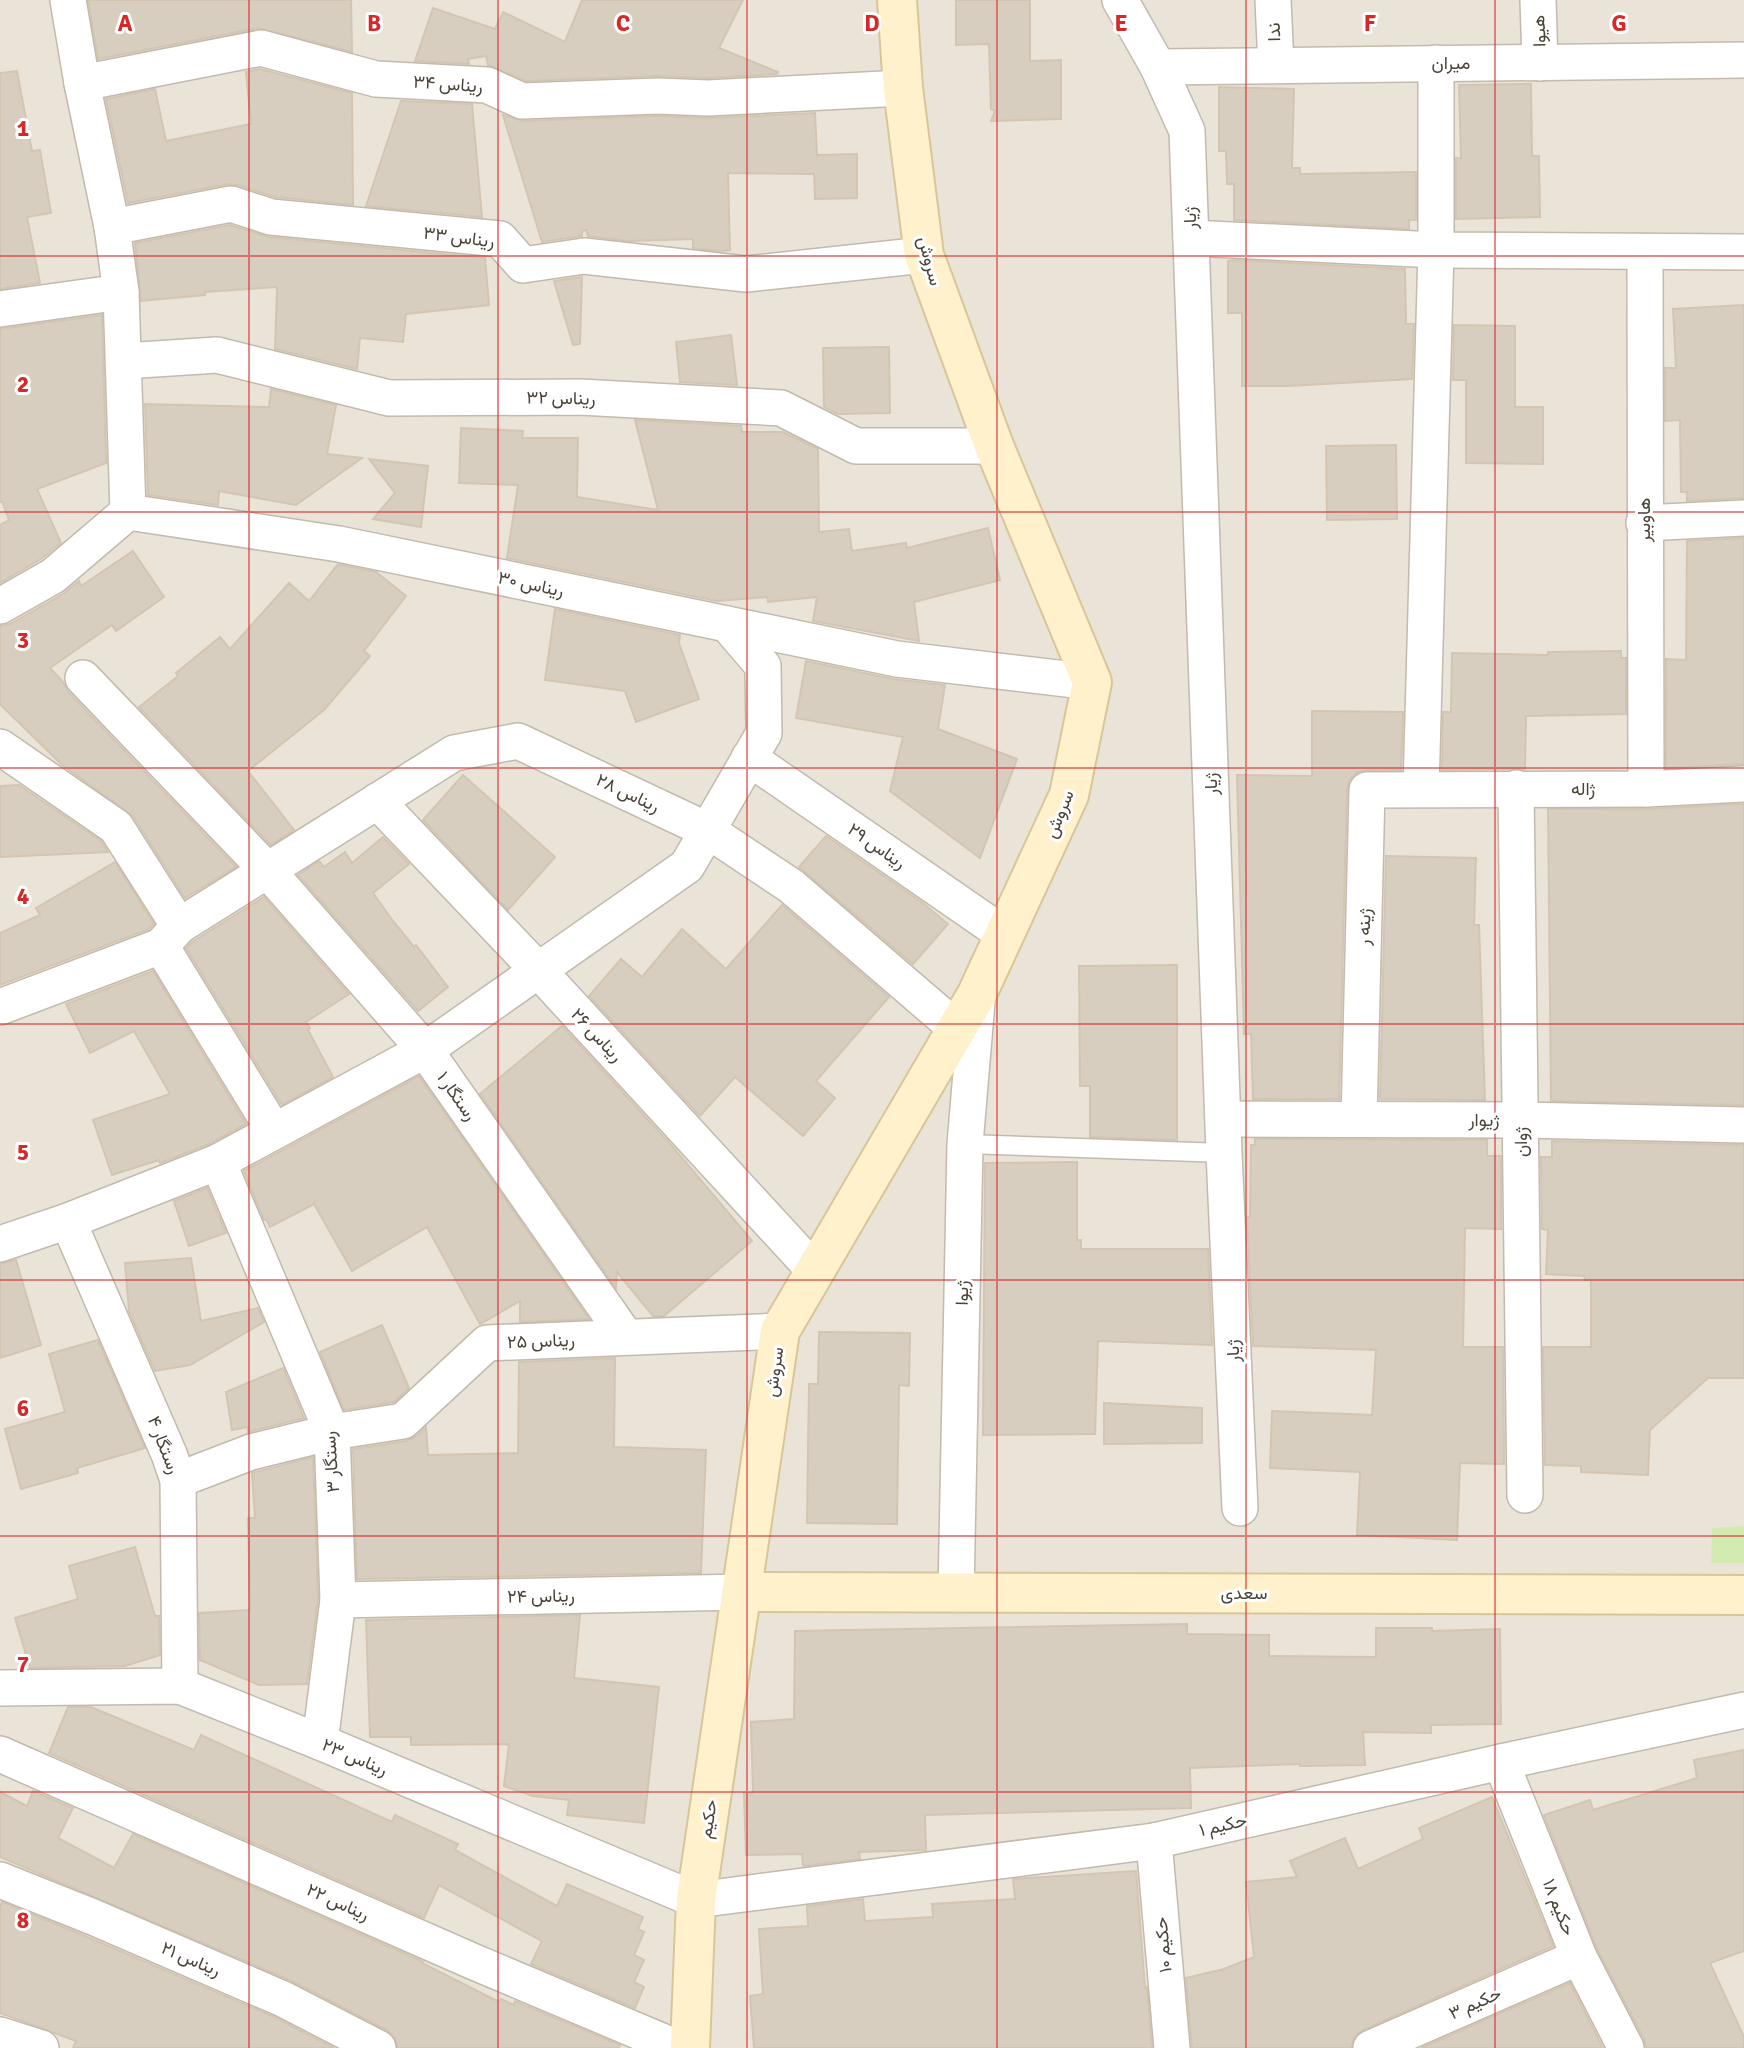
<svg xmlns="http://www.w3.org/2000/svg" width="1744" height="2048" viewBox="0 0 1744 2048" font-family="Signika,Vazirmatn,sans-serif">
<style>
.residential{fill:#eae4d8}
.green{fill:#d3ebb2}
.building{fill:#d8cebf;stroke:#d3c5b2;stroke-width:2}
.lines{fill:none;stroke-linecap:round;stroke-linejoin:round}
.lane-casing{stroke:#c2baac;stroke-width:21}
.street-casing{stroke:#c2baac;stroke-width:38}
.secondary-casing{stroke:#d8c699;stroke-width:42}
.lane{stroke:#fff;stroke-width:18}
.street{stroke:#fff;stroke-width:35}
.secondary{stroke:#fff1cb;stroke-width:38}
.grid{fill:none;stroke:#d62828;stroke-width:2;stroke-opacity:0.55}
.labels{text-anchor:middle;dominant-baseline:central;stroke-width:6;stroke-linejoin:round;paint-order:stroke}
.street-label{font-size:18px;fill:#4a4338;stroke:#fff}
.grid-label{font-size:23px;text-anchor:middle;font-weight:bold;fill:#d62828;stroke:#fff;stroke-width:6;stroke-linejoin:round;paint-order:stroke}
</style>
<rect width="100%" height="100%" fill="#f6f2ea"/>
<!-- residential -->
<rect class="residential" x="0" y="0" width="1744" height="2048"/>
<!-- green -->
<polygon class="green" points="1744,1526 1744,1563 1711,1563 1712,1528"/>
<!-- building -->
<g class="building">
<polygon points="88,0 351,0 352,52 258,28 98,59"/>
<polygon points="582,0 743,0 719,48 778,72 777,74 708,78 657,76 526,81 488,65 486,56 468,59 469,64 415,61 433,8 495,29 503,12 565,42"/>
<polygon points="956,0 1030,0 1030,61 1061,60 1061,119 991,121 995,111 991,109 989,44 956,45"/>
<polygon points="260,69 352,93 353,205 275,197 237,185 228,184 128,203 106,99 155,89 166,141 251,124 246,72"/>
<polygon points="17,71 32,151 40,150 51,213 27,217 40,283 0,289 0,73"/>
<polygon points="1531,84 1532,156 1539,156 1540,217 1456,219 1456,158 1461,158 1459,85"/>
<polygon points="1219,87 1294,89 1292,168 1300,168 1300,174 1416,172 1416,220 1409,220 1409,229 1234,220 1234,184 1227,184 1226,151 1219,151"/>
<polygon points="401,101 472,104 482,217 366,206"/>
<polygon points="815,113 817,155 857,154 857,198 815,199 814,174 728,173 730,250 719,251 693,248 693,239 628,241 588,236 586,230 582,231 582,236 542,242 503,115 523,121 658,116 709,118"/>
<polygon points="230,225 269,237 485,258 489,305 406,314 403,342 360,338 357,369 275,349 277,287 205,292 205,295 141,301 135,243"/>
<polygon points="1234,260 1405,269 1406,324 1414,324 1412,379 1288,386 1242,386 1242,313 1228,313 1228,261"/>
<polygon points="582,277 580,344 573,345 554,281"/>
<polygon points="1744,305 1744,498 1687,501 1687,492 1681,492 1680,420 1665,421 1665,368 1676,368 1673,309"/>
<polygon points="102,315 106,463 37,489 61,543 41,559 0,583 0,525 9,520 2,501 0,502 0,329"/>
<polygon points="1454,325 1515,326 1515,407 1543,407 1543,464 1466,463 1466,380 1453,380"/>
<polygon points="731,335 737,385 680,382 676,342"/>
<polygon points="889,347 890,413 838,414 824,407 823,348"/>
<polygon points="271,389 336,405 327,454 362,458 296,505 219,491 218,505 148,495 145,404 269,407"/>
<polygon points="635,420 741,426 742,432 783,432 818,449 819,532 849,529 852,551 906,543 907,548 988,528 1000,580 914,602 919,641 813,621 817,597 768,602 767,597 717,601 507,558 518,485 459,483 461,428 523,431 522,438 578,438 577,497 658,510"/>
<polygon points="1396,445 1397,519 1327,520 1326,446"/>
<polygon points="369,459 428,466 421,527 373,519 395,493"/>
<polygon points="1744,538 1744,764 1666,768 1666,659 1686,660 1687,541"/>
<polygon points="133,551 164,597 116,631 112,625 50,668 63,682 68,692 236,867 185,898 133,816 61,764 0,704 0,626 10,624 63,594 79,581 81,586"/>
<polygon points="338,564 376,572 406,596 364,651 370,656 324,710 248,771 294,830 271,845 139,707 178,676 176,673 220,637 230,649 289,583 309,601"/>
<polygon points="555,609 680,635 679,643 699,699 636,722 625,691 545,680"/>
<polygon points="1621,651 1621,658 1626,658 1626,714 1526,716 1525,769 1442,770 1443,712 1451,712 1452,653 1548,655 1548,652"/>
<polygon points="806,661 893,679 945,685 938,729 1017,759 980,858 890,791 903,737 796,718"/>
<polygon points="1312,711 1403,712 1401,770 1367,770 1358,772 1350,779 1347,789 1339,1099 1253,1099 1251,1034 1244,1034 1237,775 1312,776"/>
<polygon points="463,775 555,857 508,910 423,820"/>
<polygon points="19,785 101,841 108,852 0,857 0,786"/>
<polygon points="1744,804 1744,1105 1551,1101 1548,809 1646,809"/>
<polygon points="826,836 923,903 948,924 913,964 799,867"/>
<polygon points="383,837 409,864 373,893 393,921 414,947 416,945 448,987 418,1011 298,875 319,861 324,867 345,852 352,863"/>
<polygon points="1386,856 1476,858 1474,925 1479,925 1485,1100 1380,1099"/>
<polygon points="115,862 154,924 149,929 0,985 0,933 40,915 36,908"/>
<polygon points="264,897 349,994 306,1022 310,1028 308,1030 333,1077 282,1105 186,948 192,942"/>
<polygon points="782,905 889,997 816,1081 835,1098 803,1136 735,1077 700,1116 589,996 621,959 642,977 682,929 726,969"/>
<polygon points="1177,965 1177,1140 1090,1137 1090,1086 1080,1086 1079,966"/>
<polygon points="153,971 246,1124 209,1144 160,1163 159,1160 112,1175 93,1120 170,1094 134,1031 90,1053 66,1004"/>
<polygon points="562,1026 673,1147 752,1241 664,1316 653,1316 617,1272 616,1288 480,1094"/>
<polygon points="419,1076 589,1319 520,1322 520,1301 480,1324 427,1227 352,1271 314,1204 270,1227 266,1219 264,1220 244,1171"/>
<polygon points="1255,1139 1487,1140 1487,1156 1501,1156 1501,1229 1465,1228 1463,1347 1503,1347 1504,1464 1460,1463 1457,1540 1357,1535 1360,1472 1270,1468 1272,1411 1372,1415 1376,1350 1253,1346 1247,1217 1250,1217 1251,1145 1255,1145"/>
<polygon points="1552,1141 1744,1145 1744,1378 1708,1378 1650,1430 1648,1475 1581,1472 1581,1466 1545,1465 1543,1347 1591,1347 1591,1280 1585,1280 1584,1276 1546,1274 1548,1230 1542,1229 1541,1157 1552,1157"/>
<polygon points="1077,1162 1077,1240 1081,1240 1081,1249 1208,1249 1212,1345 1098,1341 1095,1434 983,1435 985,1163"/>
<polygon points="207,1188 226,1233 189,1246 174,1201"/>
<polygon points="191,1258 201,1321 258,1308 264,1322 190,1365 155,1371 129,1311 125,1263"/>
<polygon points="16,1260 41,1345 0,1358 0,1264"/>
<polygon points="382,1325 409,1388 394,1402 344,1410 320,1352"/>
<polygon points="819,1332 910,1333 909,1386 899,1385 897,1524 807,1523 809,1384 818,1384"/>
<polygon points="98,1340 145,1448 77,1468 78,1473 21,1489 5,1429 65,1412 49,1354"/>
<polygon points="615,1358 614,1447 706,1450 701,1573 357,1579 353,1449 406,1441 417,1436 426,1427 428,1455 518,1453 519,1362"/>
<polygon points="283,1368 304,1418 248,1432 248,1427 232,1430 226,1392"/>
<polygon points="1104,1403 1202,1408 1202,1443 1104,1444"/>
<polygon points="313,1457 318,1599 307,1684 259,1685 200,1660 199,1613 250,1610 248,1518 255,1518 252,1473"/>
<polygon points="135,1547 155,1616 159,1616 160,1655 125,1666 30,1668 15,1618 78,1599 69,1566"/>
<polygon points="580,1615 574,1678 659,1687 644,1823 567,1815 569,1800 533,1796 504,1786 509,1744 411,1745 411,1737 370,1737 366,1620"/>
<polygon points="1187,1624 1187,1634 1269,1635 1269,1656 1376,1657 1376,1628 1432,1628 1432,1631 1500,1629 1501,1724 1431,1725 1431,1733 1363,1732 1365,1765 1300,1766 1300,1764 1190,1768 1191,1808 925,1815 926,1850 859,1852 860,1859 803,1866 802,1854 746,1855 744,1793 753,1793 751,1722 794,1719 795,1631"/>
<polygon points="68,1707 91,1707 194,1750 201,1735 392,1822 395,1815 458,1844 455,1850 557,1906 567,1884 643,1917 638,1929 644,1932 634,1955 644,1960 634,1982 644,1987 635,2008 531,1964 542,1941 439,1885 424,1918 49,1753"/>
<polygon points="1744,1750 1744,1951 1710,1963 1744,2037 1744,2048 1646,2048 1644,2039 1597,1949 1544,1815 1590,1800 1593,1810 1697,1778 1694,1760"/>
<polygon points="33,1791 73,1808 58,1838 114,1868 133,1834 419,1960 423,1962 422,1963 499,2002 501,1999 514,2005 515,2001 620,2045 619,2048 398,2048 395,2038 387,2030 292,1981 0,1857 0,1792 27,1806"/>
<polygon points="1492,1797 1553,1946 1363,2030 1354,2037 1351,2048 1192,2048 1186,1978 1224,1969 1254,1957 1246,1882 1297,1877 1290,1861 1345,1838 1358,1869 1423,1839 1419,1828"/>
<polygon points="1136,1871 1145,1988 1147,1987 1152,2048 754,2048 750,1996 763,1994 759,1929 808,1926 807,1906 863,1899 865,1921 933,1917 932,1904 1015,1899 1013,1879"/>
<polygon points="2,1902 85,1936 274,2017 334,2048 73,2048 76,2041 0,2013 0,1907"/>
<polygon points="1570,1983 1603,2048 1421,2048"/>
</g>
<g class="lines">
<defs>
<polyline id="lane" points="965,1144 1224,1153"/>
<g id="street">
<polyline points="68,0 82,83 112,227 121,292 128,512"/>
<polyline points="1120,0 1158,67 1187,131 1224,1153 1240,1508"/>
<polyline points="1273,0 1276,65"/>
<polyline points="1538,0 1540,63"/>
<polyline points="1158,67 1744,60"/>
<polyline points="82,83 261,48 376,79 487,85 522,101 658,96 708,98 903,88"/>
<polyline points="112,227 231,204 271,217 500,239 523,265 584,256 746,274 924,255"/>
<polyline points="1191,238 1436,250 1744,252"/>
<polyline points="1645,252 1646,789"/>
<polyline points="0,309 121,292"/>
<polyline points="124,361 217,355 389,398 580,397 781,408 856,446 994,446"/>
<polyline points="1644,523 1744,518"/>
<polyline points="0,606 53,576 128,512 339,544 897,659 1092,682"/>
<polyline points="83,678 267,870 425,1050 626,1337"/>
<polyline points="0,747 116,827 179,926"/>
<polyline points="749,758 1005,935"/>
<polyline points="1516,788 1525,1495"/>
<polyline points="1421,789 1436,250 1436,63"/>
<polyline points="377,801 538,970 815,1271"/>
<polyline points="161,946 274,1131"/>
<polyline points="0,1007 161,946 179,926 454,753 518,741 707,830 791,886 957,1029"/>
<polyline points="1223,1119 1521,1120 1744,1125"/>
<polyline points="1359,1119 1367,790 1646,789 1744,784"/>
<polyline points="218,1162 332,1432 338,1600 320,1742"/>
<polyline points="68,1221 169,1454 178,1480 180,1686"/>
<polyline points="0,1244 68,1221 218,1162 425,1050 687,866 764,733 763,666 727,624"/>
<polyline points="178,1480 251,1452 332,1432 403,1421 487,1343 780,1331"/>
<polyline points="956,1593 965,1144 977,1002"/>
<polyline points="338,1600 743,1592"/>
<polyline points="0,1688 180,1686 320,1742 696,1900 1154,1841 1501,1762 1744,1710"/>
<polyline points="0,1754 472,1961 678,2048"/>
<polyline points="1501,1762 1579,1957 1626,2048"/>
<polyline points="1154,1841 1172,2048"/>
<polyline points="0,1880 93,1917 283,1999 378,2048"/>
<polyline points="0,2035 41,2048"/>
<polyline points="1371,2048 1579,1957"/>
</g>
<g id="secondary">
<polyline points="743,1592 1744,1595"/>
<polyline points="690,2048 696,1900 780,1331 977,994 1069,795 1092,682 994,446 924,255 903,88 897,0"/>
</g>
</defs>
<!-- lane casing -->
<use href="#lane" class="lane-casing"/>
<!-- street casing -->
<use href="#street" class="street-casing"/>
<!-- secondary casing -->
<use href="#secondary" class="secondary-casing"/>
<!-- lane -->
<use href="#lane" class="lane"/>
<!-- street -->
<use href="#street" class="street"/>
<!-- secondary -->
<use href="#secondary" class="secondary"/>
</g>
<!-- grid -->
<path class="grid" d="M249,0v2048M498,0v2048M747,0v2048M997,0v2048M1246,0v2048M1495,0v2048M0,256h1744M0,512h1744M0,768h1744M0,1024h1744M0,1280h1744M0,1536h1744M0,1792h1744"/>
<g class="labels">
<!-- street labels -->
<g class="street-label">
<text transform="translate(1539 31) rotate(-92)">هیوا</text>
<text transform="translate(1274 32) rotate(-92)">ندا</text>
<text x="1451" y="63">میران</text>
<text transform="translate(448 84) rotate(4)">ریناس ۳۴</text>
<text transform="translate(1190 218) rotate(-92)">ژیار</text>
<text transform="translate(459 237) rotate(7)">ریناس ۳۳</text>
<text transform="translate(930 261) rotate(75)">سروش</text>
<text transform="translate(561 398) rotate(1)">ریناس ۳۲</text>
<text transform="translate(1644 520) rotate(-90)">هاوبیر</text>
<text transform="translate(531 584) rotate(12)">ریناس ۳۰</text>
<text transform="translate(1211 784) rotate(-92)">ژیار</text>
<text x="1583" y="789">ژاله</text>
<text transform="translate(628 793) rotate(25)">ریناس ۲۸</text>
<text transform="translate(1059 814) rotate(-68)">سروش</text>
<text transform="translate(877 846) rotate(35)">ریناس ۲۹</text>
<text transform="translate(1364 927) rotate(-88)">ژینه ر</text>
<text transform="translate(597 1035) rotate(47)">ریناس ۲۶</text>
<text transform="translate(457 1096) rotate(55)">رستگار ۱</text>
<text x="1484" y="1120">ژیوار</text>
<text transform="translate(1521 1142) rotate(-91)">ژوان</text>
<text transform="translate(962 1293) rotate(-89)">ژیوا</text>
<text transform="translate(541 1341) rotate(-2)">ریناس ۲۵</text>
<text transform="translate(1233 1351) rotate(-93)">ژیار</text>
<text transform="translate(774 1372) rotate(-82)">سروش</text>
<text transform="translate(164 1445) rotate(69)">رستگار ۴</text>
<text transform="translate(331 1462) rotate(-94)">رستگار ۳</text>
<text x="1244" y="1593">سعدی</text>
<text transform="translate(541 1596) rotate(-1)">ریناس ۲۴</text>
<text transform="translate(355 1757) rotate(23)">ریناس ۲۳</text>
<text transform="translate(708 1819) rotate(-81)">حکیم</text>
<text transform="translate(1223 1825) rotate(-13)">حکیم ۱</text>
<text transform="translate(338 1902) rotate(24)">ریناس ۲۲</text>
<text transform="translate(1559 1907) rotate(68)">حکیم ۱۸</text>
<text transform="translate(1163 1945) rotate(-95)">حکیم ۱۰</text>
<text transform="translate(191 1959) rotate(23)">ریناس ۲۱</text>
<text transform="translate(1475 2003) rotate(-24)">حکیم ۳</text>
</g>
</g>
<g class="grid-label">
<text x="125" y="31">A</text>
<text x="374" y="31">B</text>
<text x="623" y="31">C</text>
<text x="872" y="31">D</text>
<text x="1121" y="31">E</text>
<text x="1370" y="31">F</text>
<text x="1619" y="31">G</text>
<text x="23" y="136">1</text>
<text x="23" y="392">2</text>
<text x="23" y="648">3</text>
<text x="23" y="904">4</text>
<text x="23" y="1160">5</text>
<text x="23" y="1416">6</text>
<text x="23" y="1672">7</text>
<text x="23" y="1928">8</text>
</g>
</svg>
